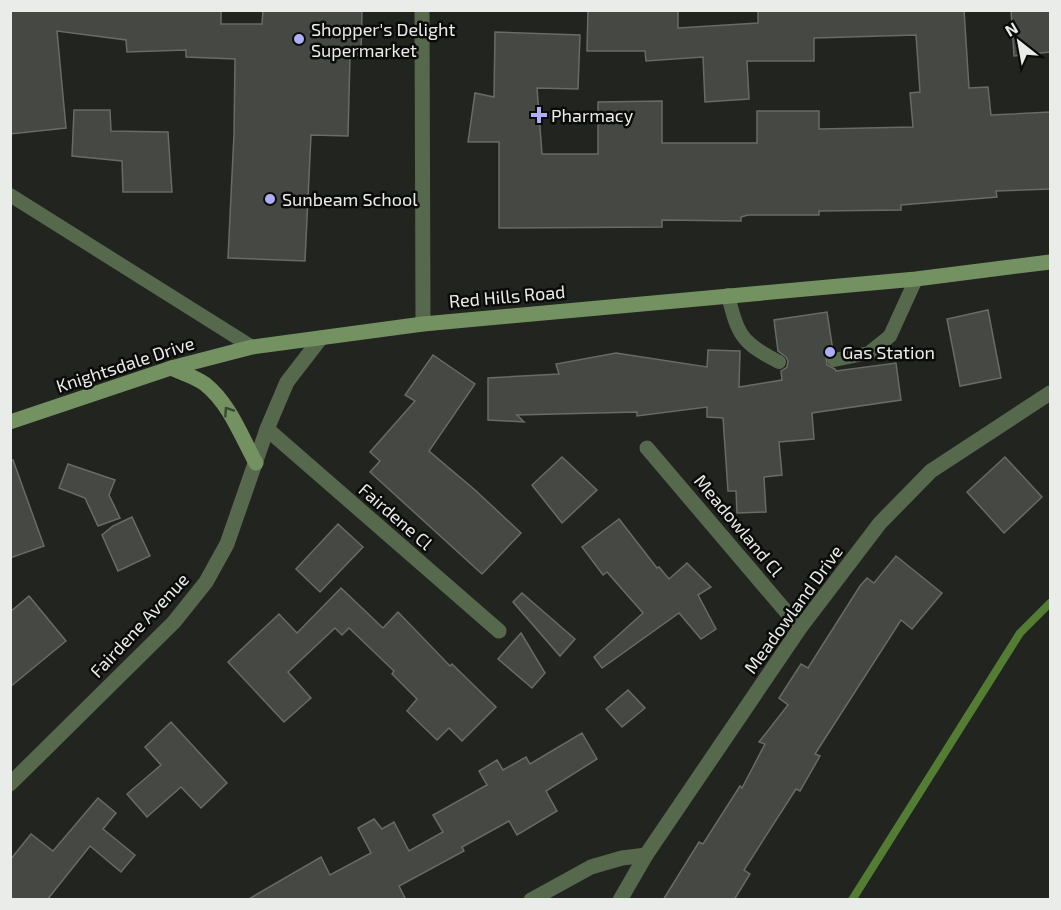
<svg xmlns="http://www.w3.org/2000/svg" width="1061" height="910" viewBox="0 0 1061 910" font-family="'Exo 2',sans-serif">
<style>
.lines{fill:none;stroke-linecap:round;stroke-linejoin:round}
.stream{stroke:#547d34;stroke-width:8}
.building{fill:#454843;stroke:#686b66;stroke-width:1.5}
.service{stroke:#57694c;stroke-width:14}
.minor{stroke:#57694c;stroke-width:15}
.secondary{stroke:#749161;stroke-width:15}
.oneway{stroke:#3a4831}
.poi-dot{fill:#aeaefb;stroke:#0b0c0a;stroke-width:2}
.labels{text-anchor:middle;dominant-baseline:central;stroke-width:5;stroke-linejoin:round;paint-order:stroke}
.poi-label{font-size:18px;fill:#eaece9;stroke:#0b0c0a;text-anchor:start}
.street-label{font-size:18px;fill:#eaece9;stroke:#0b0c0a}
</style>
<rect width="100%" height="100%" fill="#21241f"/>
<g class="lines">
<!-- stream -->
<polyline class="stream" points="852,900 1020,633 1050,603"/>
</g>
<!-- building -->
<g class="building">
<polygon points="10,10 221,10 221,24 262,24 263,10 362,10 361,55 350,55 348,136 311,135 305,261 228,258 234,134 235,59 186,57 186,50 127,52 126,40 57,31 66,128 10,134"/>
<polygon points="588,10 678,10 678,28 758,23 758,10 964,10 969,88 988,87 991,115 1050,112 1050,189 996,191 997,197 901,205 901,210 819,211 819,215 748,215 741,217 741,221 662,220 662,227 499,228 499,142 468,142 475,93 494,97 495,32 580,35 578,89 537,88 542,154 598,154 598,102 662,101 662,143 757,143 757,111 819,111 819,129 913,127 910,93 920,92 916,35 814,38 814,61 747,61 749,99 705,102 703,57 646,61 645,51 587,51"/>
<polygon points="1011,10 1050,10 1050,52 1014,56"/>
<polygon points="74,110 110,110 111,131 168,132 172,192 123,192 122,161 72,156"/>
<polygon points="988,310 1001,378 960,386 947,319"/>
<polygon points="827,312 833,351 826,357 827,365 835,369 836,371 896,363 901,400 812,413 814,439 779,442 782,475 764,477 766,512 737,513 736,491 728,491 723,418 707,417 707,407 637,416 637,412 517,415 524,422 488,420 488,378 559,374 556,364 616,353 707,367 708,350 740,351 739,387 782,380 781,371 787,367 788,361 786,357 778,351 774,320"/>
<polygon points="433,355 475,384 429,451 475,490 521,533 482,574 370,472 380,461 370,452 415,401 405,395"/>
<polygon points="562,457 597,490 562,523 532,485"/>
<polygon points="1005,457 1042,497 1004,533 967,492"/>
<polygon points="13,460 44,546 10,558 10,461"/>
<polygon points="68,464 115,480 109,495 120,518 98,526 85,498 59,488"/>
<polygon points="132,517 150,556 118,571 102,535 113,526"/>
<polygon points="619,519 657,568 659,567 669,579 687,563 711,587 698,595 716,629 701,639 679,613 602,668 594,657 643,613 607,572 603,575 582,547"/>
<polygon points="338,524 363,547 320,592 296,569"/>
<polygon points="896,556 942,593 912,629 901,620 815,754 820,756 800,791 796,789 744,870 750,874 734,900 663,900 699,842 703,844 740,786 742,788 765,744 759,742 788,705 779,698 801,664 808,668 860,586 867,578 874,583"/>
<polygon points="341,588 383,628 398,612 450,666 452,664 496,707 462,741 449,728 437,740 407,711 417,699 392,674 394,671 349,628 342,635 335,628 288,672 311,698 284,722 228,662 279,614 297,633"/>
<polygon points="522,593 575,639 560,656 513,602"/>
<polygon points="29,596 66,641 10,687 10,612"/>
<polygon points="521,633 545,673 532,688 498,659"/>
<polygon points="628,690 645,708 622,727 606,709"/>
<polygon points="171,722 227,783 201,808 181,787 147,817 127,794 161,765 145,747"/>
<polygon points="582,733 597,759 546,791 557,811 517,835 509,821 462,847 464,851 399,886 406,900 247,900 321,857 330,875 371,853 358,828 374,819 382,829 394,822 409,851 443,832 433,815 487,785 479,771 497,760 503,770 526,757 530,764"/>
<polygon points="98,798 116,813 103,829 135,855 121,872 90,846 47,900 10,900 10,860 31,834 53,851"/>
</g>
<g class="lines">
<!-- service -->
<g class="service">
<polyline points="10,195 252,347"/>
<path d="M728,295c10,41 14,48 51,67"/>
<polyline points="834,360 869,353 890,336 916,279"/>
</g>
<!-- minor -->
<g class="minor">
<polyline points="422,10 423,324"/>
<polyline points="267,429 499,631"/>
<polyline points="647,448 800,628"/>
<polyline points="10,784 174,622 206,582 227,544 267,429 287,382 321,338"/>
<polyline points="531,900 591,867 622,858 646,855"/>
<polyline points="620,900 646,855 800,628 880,523 931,471 1050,393"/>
</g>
<!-- secondary -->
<g class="secondary">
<path d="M171,368c11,5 25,9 34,16 25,20 36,52 51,79"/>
<polyline points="10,422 171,368 252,347 423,324 916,279 1050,262"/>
</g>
</g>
<!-- one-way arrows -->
<defs><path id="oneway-chevron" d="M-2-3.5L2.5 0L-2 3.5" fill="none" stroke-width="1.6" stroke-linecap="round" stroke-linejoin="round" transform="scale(1.5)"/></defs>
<use class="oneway" href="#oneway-chevron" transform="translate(228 411) rotate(-124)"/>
<!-- markers -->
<g class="poi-dot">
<circle cx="299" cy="39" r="6"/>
<path d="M536 106h6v6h6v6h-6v6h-6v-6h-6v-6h6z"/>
<circle cx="270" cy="199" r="6"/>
<circle cx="830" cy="352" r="6"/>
</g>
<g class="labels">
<!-- poi labels -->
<g class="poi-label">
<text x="311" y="29">Shopper's Delight<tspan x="311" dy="21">Supermarket</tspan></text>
<text x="551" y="115">Pharmacy</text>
<text x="282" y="199">Sunbeam School</text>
<text x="842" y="352">Gas Station</text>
</g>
<!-- street labels -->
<g class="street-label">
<text transform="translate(507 296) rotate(-5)">Red Hills Road</text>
<text transform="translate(125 364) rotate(-18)">Knightsdale Drive</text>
<text transform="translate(396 516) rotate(41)">Fairdene Cl</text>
<text transform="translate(739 525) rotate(50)">Meadowland Cl</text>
<text transform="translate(793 609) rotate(-54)">Meadowland Drive</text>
<text transform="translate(139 625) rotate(-47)">Fairdene Avenue</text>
</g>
</g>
<!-- border -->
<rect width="1061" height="910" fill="none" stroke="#eaece9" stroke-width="24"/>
<!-- north arrow -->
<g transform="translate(1019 42) rotate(329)" stroke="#0b0c0a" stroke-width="4.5" paint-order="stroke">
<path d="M0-4.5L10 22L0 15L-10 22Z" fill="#eaece9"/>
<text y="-9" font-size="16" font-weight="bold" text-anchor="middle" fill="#eaece9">N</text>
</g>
</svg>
